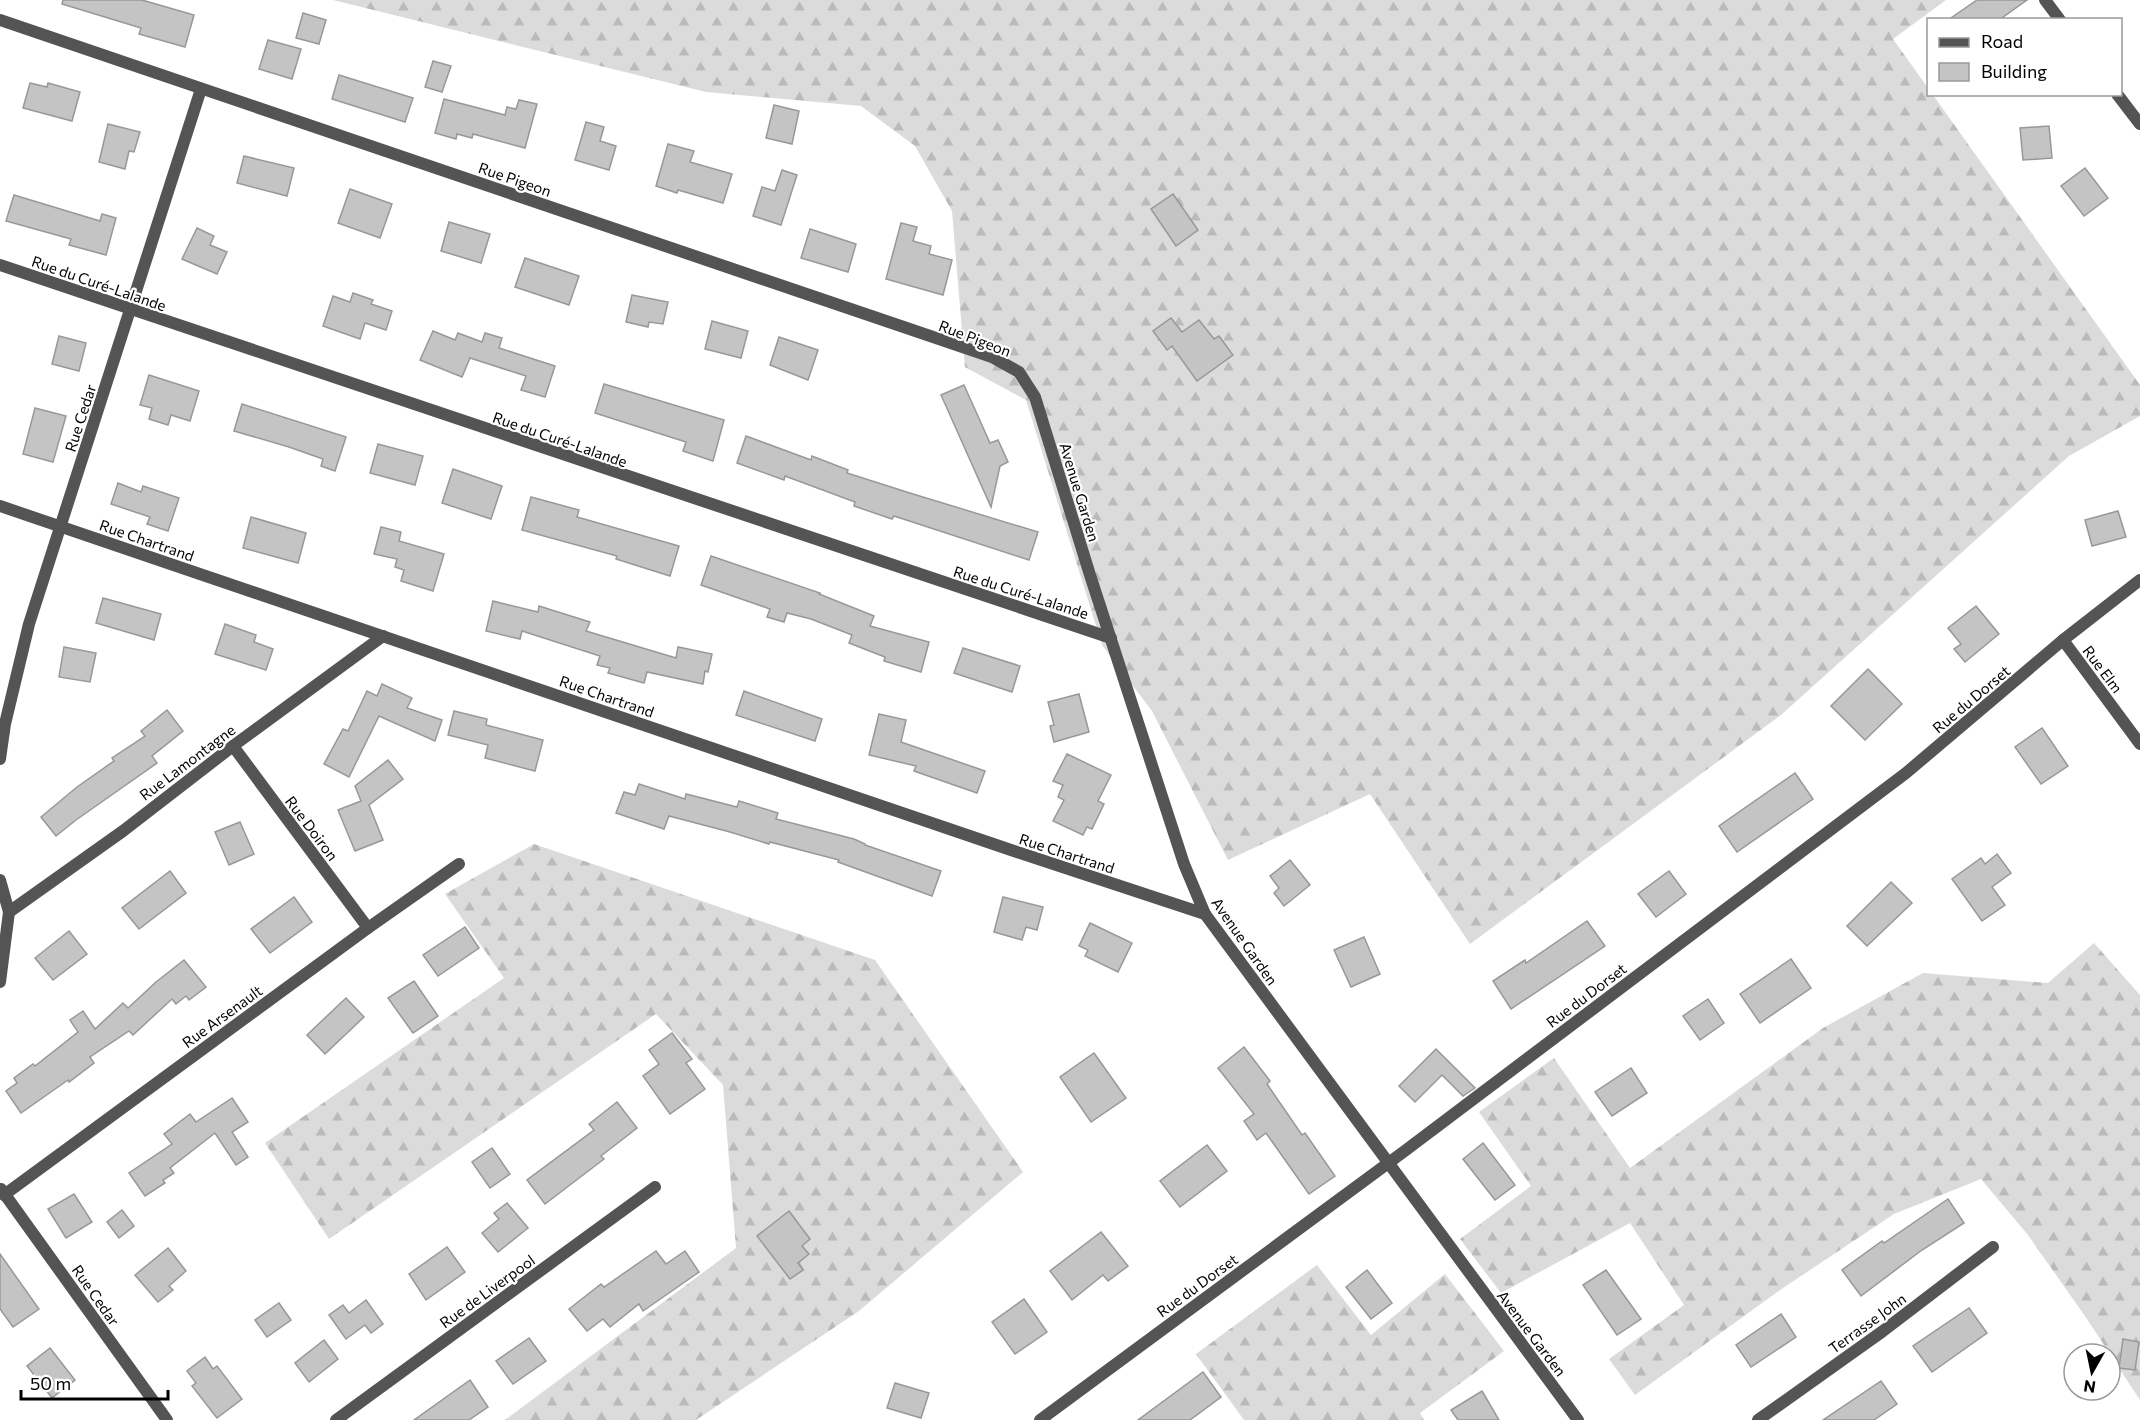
<svg xmlns="http://www.w3.org/2000/svg" width="2140" height="1420" viewBox="0 0 2140 1420" font-family="Commissioner,sans-serif">
<style>
.forest{fill:url(#forest-firs)}
.building{fill:#c4c4c4;stroke:#989898;stroke-width:1.5}
.lines{fill:none;stroke-linecap:round;stroke-linejoin:round}
.minor{stroke:#545454;stroke-width:12}
.labels{text-anchor:middle;dominant-baseline:central;stroke-width:4.5;stroke-linejoin:round;paint-order:stroke}
.street-label{font-size:15px;fill:#000;stroke:#fff}
</style>
<defs>
<pattern id="forest-firs" width="22" height="20" patternUnits="userSpaceOnUse" patternTransform="scale(1.5)"><rect width="22" height="20" fill="#dbdbdb"/><path d="M5 1l3.5 6h-7zM16 11l3.5 6h-7z" fill="#bababa"/></pattern>
</defs>
<rect width="100%" height="100%" fill="#fff"/>
<!-- forest -->
<g class="forest">
<polygon points="333,0 1946,0 1893,39 1928,88 1928,94 1933,95 2140,385 2140,416 2069,456 1781,715 1470,944 1370,794 1228,860 1152,711 1102,645 1026,400 965,367 952,211 915,146 861,106 706,92"/>
<polygon points="534,844 875,960 1023,1172 859,1311 696,1420 505,1420 736,1248 723,1085 656,1014 329,1239 265,1143 504,978 445,894"/>
<polygon points="2094,943 2140,995 2140,1400 2087,1319 2028,1235 1981,1179 1894,1214 1780,1290 1635,1395 1609,1359 1684,1305 1630,1223 1501,1293 1460,1239 1531,1186 1479,1112 1554,1058 1630,1168 1823,1028 1923,973 2048,983"/>
<polygon points="1317,1265 1371,1335 1445,1274 1504,1351 1420,1413 1424,1420 1244,1420 1196,1354"/>
</g>
<!-- building -->
<g class="building">
<polygon points="63,0 142,0 194,15 185,47 139,34 141,28 62,4"/>
<polygon points="1977,0 2027,0 1999,20 1948,20"/>
<polygon points="303,13 326,20 319,44 296,38"/>
<polygon points="268,40 301,49 292,79 259,69"/>
<polygon points="433,61 451,66 442,92 425,87"/>
<polygon points="339,75 413,98 405,122 332,99"/>
<polygon points="30,83 47,87 48,83 80,92 72,121 23,108"/>
<polygon points="444,99 505,115 507,107 516,109 519,100 537,104 525,148 473,134 472,138 457,134 456,139 435,133"/>
<polygon points="774,105 799,111 792,144 766,138"/>
<polygon points="586,122 604,127 600,141 616,146 609,170 575,160"/>
<polygon points="108,124 140,132 134,152 129,151 125,169 99,162"/>
<polygon points="2049,126 2052,158 2023,160 2020,128"/>
<polygon points="668,144 694,151 690,162 732,174 723,203 678,190 677,193 656,186"/>
<polygon points="244,156 294,168 287,196 237,183"/>
<polygon points="2085,168 2108,198 2084,216 2061,186"/>
<polygon points="782,170 797,175 781,225 753,216 762,187 775,191"/>
<polygon points="350,189 392,204 380,238 338,223"/>
<polygon points="1173,194 1198,230 1176,246 1151,209"/>
<polygon points="14,195 100,221 102,214 116,218 106,255 69,245 71,239 6,221"/>
<polygon points="449,222 490,234 481,263 441,251"/>
<polygon points="901,223 917,227 913,241 931,246 929,254 952,260 943,295 886,279"/>
<polygon points="197,228 214,236 210,245 227,252 217,274 182,259"/>
<polygon points="810,229 856,244 848,272 801,258"/>
<polygon points="525,258 579,276 569,305 515,287"/>
<polygon points="353,293 373,300 371,304 392,311 386,330 365,323 360,339 323,326 333,296 350,302"/>
<polygon points="632,295 668,302 663,324 649,322 648,327 626,322"/>
<polygon points="1171,318 1182,332 1199,320 1214,339 1219,336 1233,355 1197,381 1172,346 1167,350 1153,331"/>
<polygon points="712,321 748,331 741,358 705,349"/>
<polygon points="433,331 455,340 458,333 482,342 485,333 502,338 499,348 555,366 545,397 521,390 526,376 470,358 462,377 420,360"/>
<polygon points="59,336 86,343 79,371 52,364"/>
<polygon points="779,337 818,350 808,380 770,365"/>
<polygon points="149,375 199,391 190,421 171,415 168,425 149,419 152,408 140,405"/>
<polygon points="604,384 724,420 713,461 683,451 686,442 595,413"/>
<polygon points="964,385 990,443 998,440 1008,462 1000,466 991,507 941,395"/>
<polygon points="242,404 346,437 335,471 321,466 323,459 289,447 234,431"/>
<polygon points="35,408 66,416 53,462 23,454"/>
<polygon points="746,436 811,460 812,456 848,470 847,473 913,494 1038,532 1029,560 894,516 892,519 854,506 855,502 785,476 784,480 737,463"/>
<polygon points="378,444 423,456 415,485 370,473"/>
<polygon points="453,469 502,486 491,519 442,503"/>
<polygon points="118,483 141,492 143,486 179,498 168,531 147,524 150,517 111,504"/>
<polygon points="531,497 579,510 577,517 679,546 670,576 616,559 617,556 522,530"/>
<polygon points="2118,511 2126,537 2092,546 2085,520"/>
<polygon points="251,517 306,533 298,563 243,548"/>
<polygon points="381,527 401,532 399,541 444,554 433,591 401,581 404,570 395,567 397,559 374,554"/>
<polygon points="711,556 820,593 819,594 874,616 870,626 929,642 921,672 884,661 885,657 849,643 852,635 811,619 787,613 784,622 767,617 770,609 701,585"/>
<polygon points="103,598 161,614 154,640 96,623"/>
<polygon points="493,601 538,612 539,606 590,622 586,631 676,658 678,647 712,654 708,672 705,671 703,684 647,672 644,683 608,673 610,668 597,665 600,656 522,631 520,639 486,631"/>
<polygon points="1976,606 1999,634 1965,662 1954,649 1961,644 1948,628"/>
<polygon points="225,624 256,635 254,642 273,649 266,670 215,654"/>
<polygon points="64,647 96,653 90,682 59,677"/>
<polygon points="963,648 1020,666 1012,692 954,673"/>
<polygon points="1868,669 1902,704 1865,740 1831,706"/>
<polygon points="382,684 412,698 407,708 442,720 435,741 379,716 349,777 324,764 343,729 348,731 367,691 377,696"/>
<polygon points="744,691 822,719 815,741 736,715"/>
<polygon points="1079,694 1089,732 1054,742 1050,726 1054,725 1048,702"/>
<polygon points="167,710 183,731 152,756 157,763 76,820 56,836 41,817 77,787 114,761 112,758 145,736 141,731"/>
<polygon points="454,711 487,719 486,725 543,740 535,771 485,758 488,745 448,735"/>
<polygon points="879,714 906,720 901,742 985,771 977,793 914,771 916,766 869,755"/>
<polygon points="2042,728 2068,766 2041,784 2015,747"/>
<polygon points="1067,754 1111,775 1098,801 1104,804 1092,829 1087,827 1083,835 1053,821 1064,800 1058,797 1063,785 1053,781"/>
<polygon points="388,760 403,779 369,805 383,840 355,851 338,810 361,801 355,786"/>
<polygon points="1795,773 1813,799 1737,852 1719,826"/>
<polygon points="639,784 685,799 686,794 737,807 739,801 778,813 776,819 854,839 865,844 865,845 941,871 932,896 838,862 839,860 770,842 769,844 730,832 669,816 664,829 616,813 624,792 635,795"/>
<polygon points="240,822 254,854 229,865 215,832"/>
<polygon points="1997,854 2011,873 1992,887 2005,905 1982,921 1952,879 1981,858 1985,864"/>
<polygon points="1290,860 1310,885 1284,906 1274,893 1279,888 1270,876"/>
<polygon points="170,871 186,893 139,929 122,908"/>
<polygon points="1669,871 1686,894 1656,917 1638,894"/>
<polygon points="1891,882 1912,903 1867,946 1847,926"/>
<polygon points="294,897 312,922 270,953 251,929"/>
<polygon points="1003,897 1043,907 1037,930 1026,927 1022,940 994,932"/>
<polygon points="1587,921 1605,946 1511,1009 1493,981 1525,960 1526,963"/>
<polygon points="1090,923 1132,943 1118,972 1085,956 1088,950 1079,946"/>
<polygon points="465,927 479,948 438,976 423,955"/>
<polygon points="69,931 87,954 53,980 35,958"/>
<polygon points="1364,937 1380,974 1351,987 1334,950"/>
<polygon points="1791,959 1811,988 1760,1023 1740,994"/>
<polygon points="184,960 206,987 189,1000 186,996 176,1004 172,999 133,1035 129,1031 90,1057 94,1063 69,1082 68,1080 21,1113 6,1091 17,1083 14,1078 33,1064 35,1066 78,1032 70,1020 83,1011 95,1029 123,1003 128,1008 156,982"/>
<polygon points="414,981 438,1016 413,1033 388,998"/>
<polygon points="346,998 364,1017 325,1054 307,1035"/>
<polygon points="1708,999 1724,1023 1700,1040 1683,1016"/>
<polygon points="672,1033 692,1059 686,1063 705,1089 670,1114 643,1076 659,1064 649,1050"/>
<polygon points="1244,1047 1270,1081 1267,1084 1302,1135 1305,1133 1335,1176 1309,1194 1266,1133 1257,1140 1244,1121 1254,1114 1218,1068"/>
<polygon points="1436,1049 1475,1088 1463,1096 1442,1075 1415,1102 1399,1086"/>
<polygon points="1094,1053 1126,1098 1091,1122 1060,1077"/>
<polygon points="1631,1068 1647,1093 1612,1116 1595,1092"/>
<polygon points="232,1098 248,1122 232,1132 248,1157 236,1165 215,1133 170,1168 174,1173 163,1180 165,1183 145,1196 129,1173 172,1144 164,1134 190,1114 196,1122"/>
<polygon points="617,1102 637,1128 601,1156 604,1159 545,1204 527,1180 594,1130 589,1124"/>
<polygon points="1483,1143 1515,1185 1495,1200 1463,1159"/>
<polygon points="1207,1145 1227,1171 1180,1207 1160,1181"/>
<polygon points="492,1148 510,1174 490,1188 472,1162"/>
<polygon points="74,1194 92,1222 66,1238 48,1209"/>
<polygon points="1948,1199 1964,1223 1922,1250 1861,1296 1842,1270 1882,1241 1884,1243"/>
<polygon points="507,1203 528,1228 498,1252 482,1233 499,1219 494,1213"/>
<polygon points="122,1210 134,1226 119,1238 107,1222"/>
<polygon points="789,1211 810,1239 802,1246 809,1254 798,1263 803,1270 790,1279 757,1236"/>
<polygon points="1101,1232 1128,1266 1108,1281 1103,1275 1072,1300 1050,1271"/>
<polygon points="447,1247 465,1272 426,1300 409,1274"/>
<polygon points="168,1248 186,1271 169,1286 173,1290 158,1302 135,1275"/>
<polygon points="656,1251 666,1264 685,1251 699,1272 643,1311 639,1304 610,1327 603,1319 587,1331 569,1309 601,1284 604,1287"/>
<polygon points="0,1254 39,1309 13,1327 0,1309"/>
<polygon points="1367,1270 1392,1303 1371,1319 1346,1287"/>
<polygon points="1606,1270 1641,1319 1617,1335 1583,1285"/>
<polygon points="1024,1299 1047,1332 1015,1354 992,1322"/>
<polygon points="366,1300 383,1324 371,1333 365,1325 346,1339 329,1315 343,1305 349,1313"/>
<polygon points="279,1303 291,1320 267,1337 255,1320"/>
<polygon points="1969,1308 1987,1333 1932,1372 1913,1346"/>
<polygon points="1781,1314 1796,1337 1751,1367 1736,1345"/>
<polygon points="529,1338 546,1361 513,1384 496,1361"/>
<polygon points="2123,1339 2139,1342 2135,1370 2119,1368"/>
<polygon points="324,1340 338,1359 309,1382 295,1363"/>
<polygon points="50,1348 75,1380 52,1398 27,1366"/>
<polygon points="205,1357 213,1369 217,1366 242,1399 217,1418 192,1386 196,1383 187,1371"/>
<polygon points="1203,1372 1221,1397 1190,1420 1138,1420"/>
<polygon points="470,1380 488,1407 469,1420 414,1420"/>
<polygon points="1881,1381 1897,1404 1874,1420 1823,1420"/>
<polygon points="895,1383 929,1393 921,1418 887,1408"/>
<polygon points="1482,1391 1499,1420 1458,1420 1451,1410"/>
</g>
<g class="lines">
<!-- minor -->
<g class="minor">
<polyline points="2045,0 2060,20"/>
<polyline points="0,20 992,357 1019,372 1035,397 1090,575 1184,864 1205,914 1578,1420"/>
<polyline points="2117,94 2140,124"/>
<polyline points="0,265 1111,638"/>
<polyline points="0,506 1011,850 1205,914"/>
<polyline points="2063,640 2140,744"/>
<polyline points="233,746 368,928"/>
<polyline points="0,759 5,724 29,624 201,89"/>
<polyline points="0,880 9,912 0,982"/>
<polyline points="9,912 123,831 233,746 383,636"/>
<polyline points="1,1189 167,1420"/>
<polyline points="4,1195 368,928 459,864"/>
<polyline points="336,1420 655,1187"/>
<polyline points="1040,1420 1406,1150 1906,773 2063,640 2140,580"/>
<polyline points="1758,1420 1883,1331 1993,1247"/>
</g>
</g>
<g class="labels">
<!-- street labels -->
<g class="street-label">
<text transform="translate(515 179) rotate(19)">Rue Pigeon</text>
<text transform="translate(99 283) rotate(19)">Rue du Curé-Lalande</text>
<text transform="translate(975 338) rotate(21)">Rue Pigeon</text>
<text transform="translate(80 418) rotate(-72)">Rue Cedar</text>
<text transform="translate(560 439) rotate(19)">Rue du Curé-Lalande</text>
<text transform="translate(1080 492) rotate(73)">Avenue Garden</text>
<text transform="translate(147 540) rotate(19)">Rue Chartrand</text>
<text transform="translate(1021 592) rotate(18)">Rue du Curé-Lalande</text>
<text transform="translate(2103 669) rotate(53)">Rue Elm</text>
<text transform="translate(607 696) rotate(19)">Rue Chartrand</text>
<text transform="translate(1971 699) rotate(-40)">Rue du Dorset</text>
<text transform="translate(187 762) rotate(-37)">Rue Lamontagne</text>
<text transform="translate(312 828) rotate(53)">Rue Doiron</text>
<text transform="translate(1067 853) rotate(18)">Rue Chartrand</text>
<text transform="translate(1245 941) rotate(55)">Avenue Garden</text>
<text transform="translate(1586 995) rotate(-37)">Rue du Dorset</text>
<text transform="translate(222 1016) rotate(-36)">Rue Arsenault</text>
<text transform="translate(1197 1285) rotate(-36)">Rue du Dorset</text>
<text transform="translate(487 1291) rotate(-36)">Rue de Liverpool</text>
<text transform="translate(96 1295) rotate(55)">Rue Cedar</text>
<text transform="translate(1867 1323) rotate(-36)">Terrasse John</text>
<text transform="translate(1532 1333) rotate(53)">Avenue Garden</text>
</g>
</g>
<!-- legend -->
<rect x="1927" y="18" width="195" height="78" fill="#ffffff" stroke="#999999" stroke-width="1.5"/>
<rect x="1939" y="38" width="30" height="9" fill="#545454" stroke="#999999" stroke-width="1.5"/>
<text x="1981" y="48" font-size="18" fill="#000000">Road</text>
<rect x="1939" y="63" width="30" height="18" fill="#c4c4c4" stroke="#999999" stroke-width="1.5"/>
<text x="1981" y="78" font-size="18" fill="#000000">Building</text>
<!-- north arrow -->
<g transform="translate(2092 1372) rotate(189)"><circle r="28" fill="#ffffff" stroke="#999999" stroke-width="1.5"/>
<path d="M0-4.5L10 22L0 15L-10 22Z" fill="#000000"/>
<text y="-9" font-size="16" font-weight="bold" text-anchor="middle" fill="#000000">N</text>
</g>
<!-- scale -->
<path d="M21 1390v9h147v-9" fill="none" stroke="#000000" stroke-width="3"/>
<text x="30" y="1390" font-size="18" fill="#000000" stroke="#ffffff" stroke-width="4.5" paint-order="stroke">50 m</text>
</svg>
